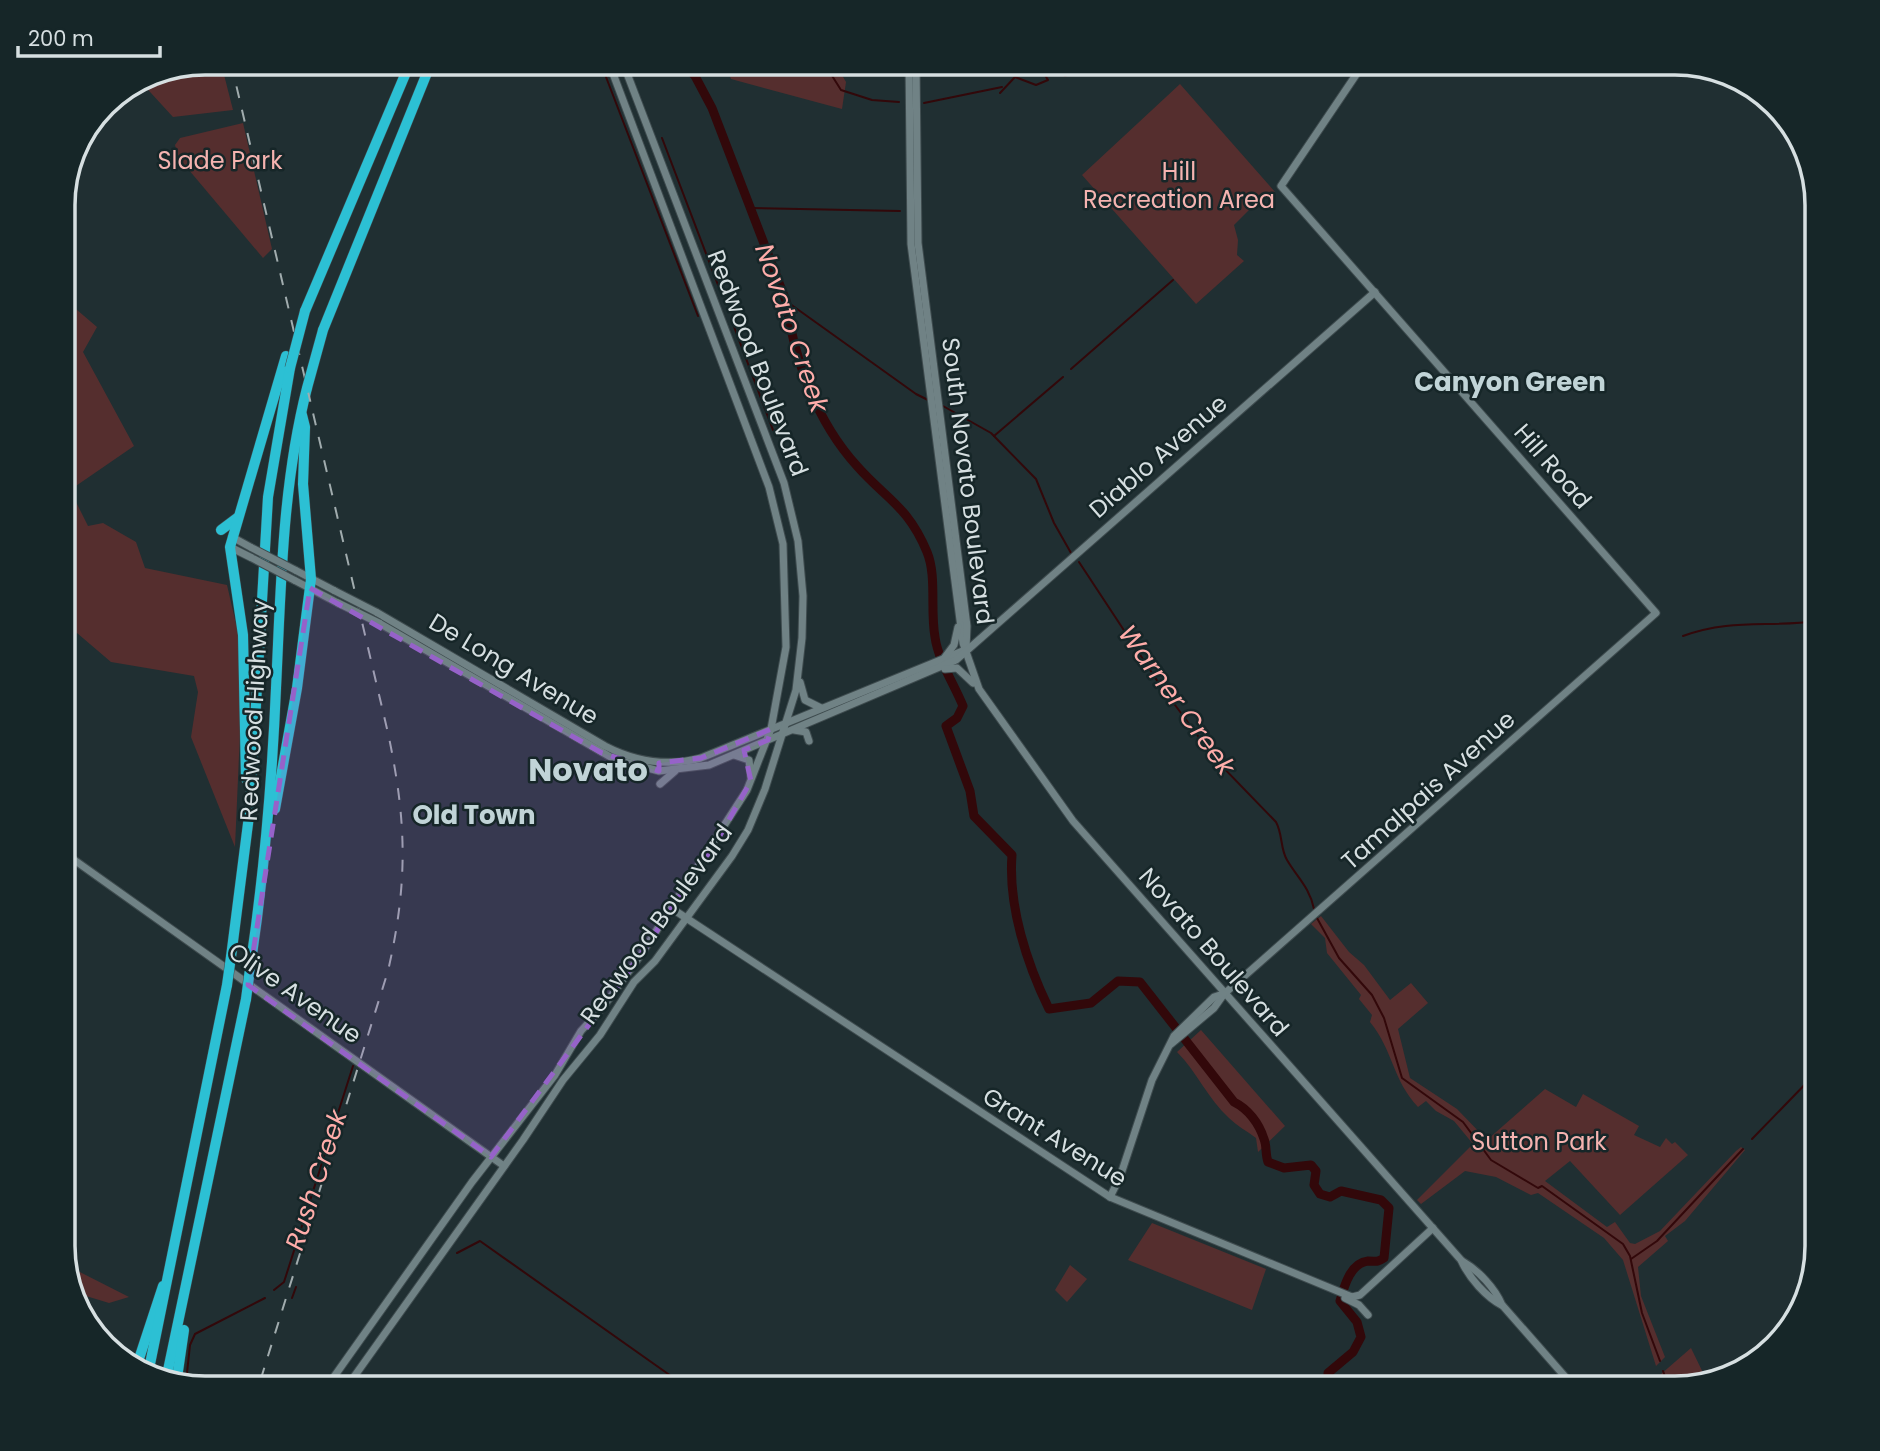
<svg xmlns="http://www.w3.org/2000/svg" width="1880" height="1451" viewBox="0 0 1880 1451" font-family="Poppins,sans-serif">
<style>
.green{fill:#552e2e}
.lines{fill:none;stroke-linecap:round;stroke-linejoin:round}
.stream{stroke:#32080a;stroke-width:2}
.river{stroke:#32080a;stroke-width:9}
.secondary-casing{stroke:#3e4b4e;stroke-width:9}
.highway-casing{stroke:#3e4b4e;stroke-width:11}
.secondary{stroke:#708285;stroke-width:7}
.highway{stroke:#2cc0d4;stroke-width:10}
.rail{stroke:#a1acae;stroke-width:2;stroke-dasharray:12 12;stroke-linecap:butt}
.secondary-bridge-casing{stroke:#3e4b4e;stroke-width:9;stroke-linecap:butt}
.highway-bridge-casing{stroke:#3e4b4e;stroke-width:11;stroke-linecap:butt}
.secondary-bridge{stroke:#708285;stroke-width:7}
.highway-bridge{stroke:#2cc0d4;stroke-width:10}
.marked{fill:#9662c9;fill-opacity:0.2;stroke:#9662c9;stroke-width:5;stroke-dasharray:14 9;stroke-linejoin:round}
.labels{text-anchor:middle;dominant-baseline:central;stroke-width:5;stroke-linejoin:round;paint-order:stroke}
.park-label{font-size:24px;fill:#f5b3b0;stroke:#162628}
.street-label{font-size:24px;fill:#d6dfe1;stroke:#162628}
.water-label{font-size:26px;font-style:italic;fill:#ffadaa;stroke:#162628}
.neighbourhood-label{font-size:26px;font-weight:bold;fill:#c1d4d7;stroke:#162628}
.district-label{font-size:32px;font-weight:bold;fill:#c1d4d7;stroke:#162628}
.rim{fill:none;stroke:#d6dfe1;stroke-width:3.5}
</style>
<rect width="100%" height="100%" fill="#202f32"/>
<!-- green -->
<g class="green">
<polygon points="205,63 221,63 233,110 173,117 140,81 151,74"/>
<polygon points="725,63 835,63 846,82 842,109 731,79"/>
<polygon points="1180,84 1275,192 1261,198 1234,225 1238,240 1237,255 1244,261 1196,304 1082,175"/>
<polygon points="243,123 272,249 263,258 178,157 175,145 180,138"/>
<polygon points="63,298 97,327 83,352 134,446 70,490 88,526 103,523 136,542 145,568 227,585 239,637 240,733 235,847 191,737 198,692 194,676 111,662 77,633 63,644"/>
<path d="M1321,916l28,36 15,13 26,35 21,-17 17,20 -30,26 12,49 47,31 30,31 58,-51 31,18 7,-13 56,32 -5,9 26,12 6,-9 6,6 3,-2 13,13 -68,60 -50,-54 -25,20 62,46 8,-5 15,21 5,1 25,-13 76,-80 5,-4 4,3 -60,71 -20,15 3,5 -30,26 3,29 24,61 -9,9 -33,-106 -19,-22 -66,-45 -7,2 -35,-18 -31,-6 -44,33 -4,-4 56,-56 -19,-23 -18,-10 -10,-10 -8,6c-26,-28 -24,-55 -48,-85l2,-7 -13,-16 2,-4 -34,-42 -2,-15 -14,-14z"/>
<path d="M1201,1030l84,96 -27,26 -2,-14c-9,-7 -19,-12 -27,-20 -21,-19 -32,-46 -52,-66z"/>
<polygon points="1152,1223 1266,1269 1252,1310 1128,1260"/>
<polygon points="66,1265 129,1297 109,1303 73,1292"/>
<polygon points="1070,1265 1087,1279 1067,1302 1055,1290"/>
<polygon points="1691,1348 1707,1381 1675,1388 1645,1388"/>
</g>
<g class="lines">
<!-- stream -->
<g class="stream">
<polyline points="824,63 841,90 872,100 899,102"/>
<polyline points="606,77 698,316"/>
<polyline points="1000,93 1015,77 1036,85 1048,80 1040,67 1051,65 1065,76 1072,73 1073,63"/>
<polyline points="924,103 1002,87"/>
<polyline points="662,138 718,285"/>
<polyline points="749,208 900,211"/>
<polyline points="786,301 916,394 928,400"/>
<polyline points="733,324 773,430"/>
<polyline points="1071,369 1173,280"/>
<polyline points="943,406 991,433 1036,479 1054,523 1071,553"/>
<polyline points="994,436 1063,377"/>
<path d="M1079,562l79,120 57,77 61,63c7,13 4,26 11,38 10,17 23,28 27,49"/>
<path d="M1683,636c49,-18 85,-8 134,-15"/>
<polyline points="1317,918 1339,958 1372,995 1384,1018 1402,1078 1463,1122 1491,1160 1538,1188 1542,1186 1623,1244 1630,1256 1642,1313 1660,1361"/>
<polyline points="1752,1139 1817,1072"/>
<polyline points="457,1253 480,1241 688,1388"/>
<polyline points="1631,1259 1657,1241 1743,1149"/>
<polyline points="274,1290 284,1282 353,1066"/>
<polyline points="292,1298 296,1287"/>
<polyline points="1663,1371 1667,1382 1676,1388"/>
<polyline points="186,1382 190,1345 195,1334 265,1298"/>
</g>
<!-- river -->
<path class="river" d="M683,63l12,13 17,32 74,193c8,59 31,121 71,165 29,33 51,40 70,86 10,24 3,58 8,85 3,23 19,47 28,69l-6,12 -11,8 24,65 4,25 38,39c-4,51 15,109 37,154l42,-6 27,-22 22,1 94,120c14,7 25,21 30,37 3,7 1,14 4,23l16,6 27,-3 5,6 -2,14 6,9 10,3 11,-6 40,9 8,8 -5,50c-8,5 -8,3 -16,3 -18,2 -24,26 -28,40l17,21 4,15 -8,15 -25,21v12l6,3"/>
<defs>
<g id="secondary">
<path d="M909,63l2,181 52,399 16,46 94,132 388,439c8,18 25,37 42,46l72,82"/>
<polyline points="916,63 918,243 967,626 966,649"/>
<polyline points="232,537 252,548"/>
<polyline points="230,547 252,558"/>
<polyline points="295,570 335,591"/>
<polyline points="294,580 338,603"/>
<path d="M376,612l229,134c31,16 62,21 96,12l264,-108"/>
<polyline points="379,623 614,759 659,771 709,765 956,660 1375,292"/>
<polyline points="945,657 954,645 958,627"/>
<polyline points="945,669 957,668 973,683"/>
<polyline points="800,682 805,700 821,708"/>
<polyline points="794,730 806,732 809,741"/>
<polyline points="734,755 749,760 751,777"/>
<polyline points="660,784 675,771"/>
<polyline points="63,852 504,1166"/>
<polyline points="671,908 1110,1197 1352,1297 1360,1295 1433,1228"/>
<polyline points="1171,1044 1214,1008 1224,994 1656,613 1281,186 1364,63"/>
<polyline points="1110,1197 1120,1177 1152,1080 1174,1036 1214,997 1223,994"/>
<path d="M1462,1261c16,9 33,27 40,44"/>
<polyline points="1345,1298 1359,1305 1368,1315"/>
<polyline points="326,1388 472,1182 555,1075 581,1031 603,1007 642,953 747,790 771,729 786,647 783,544 769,487 609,63"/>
<polyline points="346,1388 523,1140 563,1080 600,1035 634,982 655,961 732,856 748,830 765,789 796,690 802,638 803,596 798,541 784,483 623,63"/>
</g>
<g id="highway">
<polyline points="305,311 410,63"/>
<polyline points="323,330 431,63"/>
<polyline points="221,530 237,518"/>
<polyline points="246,779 243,635 230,547 286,356"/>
<polyline points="275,809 297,688 311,579 303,484 305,427 302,415"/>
<polyline points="231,957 250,808 268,497 290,368"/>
<path d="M250,969c14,-94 22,-186 26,-281 5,-101 6,-202 31,-300"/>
<polyline points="137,1365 163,1286"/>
<polyline points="149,1369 227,985"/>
<polyline points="167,1375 246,999"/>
<polyline points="177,1378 184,1330"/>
</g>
</defs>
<!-- secondary casing -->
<use href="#secondary" class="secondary-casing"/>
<!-- highway casing -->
<use href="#highway" class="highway-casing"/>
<!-- secondary -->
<use href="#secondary" class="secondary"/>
<!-- highway -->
<use href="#highway" class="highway"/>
<!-- rail -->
<path class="rail" d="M231,63l157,670c19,89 20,150 0,238l-130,417"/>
<defs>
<g id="secondary-bridge">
<polyline points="252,548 295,570"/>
<polyline points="252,558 294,580"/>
<polyline points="335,591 376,612"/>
<polyline points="338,603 379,623"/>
</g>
<g id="highway-bridge">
<polyline points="290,368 305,311"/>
<polyline points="307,388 323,330"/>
<polyline points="227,985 231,957"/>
<polyline points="246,999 250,969"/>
</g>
</defs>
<!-- secondary-bridge casing -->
<use href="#secondary-bridge" class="secondary-bridge-casing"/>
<!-- highway-bridge casing -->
<use href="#highway-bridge" class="highway-bridge-casing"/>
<!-- secondary-bridge -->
<use href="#secondary-bridge" class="secondary-bridge"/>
<!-- highway-bridge -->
<use href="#highway-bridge" class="highway-bridge"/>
</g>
<!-- marked area -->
<path class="marked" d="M310,588l292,165 57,18v-8l42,-5 70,-29 -3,11 -24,10 7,31 -33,58 -76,114 -151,204 -243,-172z"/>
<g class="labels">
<!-- park labels -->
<g class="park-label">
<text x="220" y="160">Slade Park</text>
<text x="1179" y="171">Hill<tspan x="1179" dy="28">Recreation Area</tspan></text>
<text x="1539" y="1141">Sutton Park</text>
</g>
<!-- street labels -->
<g class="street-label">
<text transform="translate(758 363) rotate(69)">Redwood Boulevard</text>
<text transform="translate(1158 456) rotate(-41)">Diablo Avenue</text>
<text transform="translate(1553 466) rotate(49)">Hill Road</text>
<text transform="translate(968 481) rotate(83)">South Novato Boulevard</text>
<text transform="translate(514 669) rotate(31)">De Long Avenue</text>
<text transform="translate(254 710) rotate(-87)">Redwood Highway</text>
<text transform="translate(1428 790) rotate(-42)">Tamalpais Avenue</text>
<text transform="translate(656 924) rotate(-54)">Redwood Boulevard</text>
<text transform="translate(1214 952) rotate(49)">Novato Boulevard</text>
<text transform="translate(295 993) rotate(35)">Olive Avenue</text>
<text transform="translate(1055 1137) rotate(32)">Grant Avenue</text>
</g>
<!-- water labels -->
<g class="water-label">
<text transform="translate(792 328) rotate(71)">Novato Creek</text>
<text transform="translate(1177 700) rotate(54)">Warner Creek</text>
<text transform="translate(316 1180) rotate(-72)">Rush Creek</text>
</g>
<!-- neighbourhood labels -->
<g class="neighbourhood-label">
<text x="1510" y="382">Canyon Green</text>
<text x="474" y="815">Old Town</text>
</g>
<!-- district labels -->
<g class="district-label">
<text x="588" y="769">Novato</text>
</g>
</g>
<!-- crop -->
<path d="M0 0H1880V1451H0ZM205 75H1675A130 130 0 0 1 1805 205V1246A130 130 0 0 1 1675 1376H205A130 130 0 0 1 75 1246V205A130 130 0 0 1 205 75Z" fill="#162628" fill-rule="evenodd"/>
<path class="rim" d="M205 75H1675A130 130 0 0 1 1805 205V1246A130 130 0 0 1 1675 1376H205A130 130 0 0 1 75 1246V205A130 130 0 0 1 205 75Z"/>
<!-- scale -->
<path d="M18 46v10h142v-10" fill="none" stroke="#d6dfe1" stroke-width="3.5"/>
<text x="28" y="46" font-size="21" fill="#d6dfe1" stroke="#162628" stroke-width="5" paint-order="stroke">200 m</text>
</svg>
